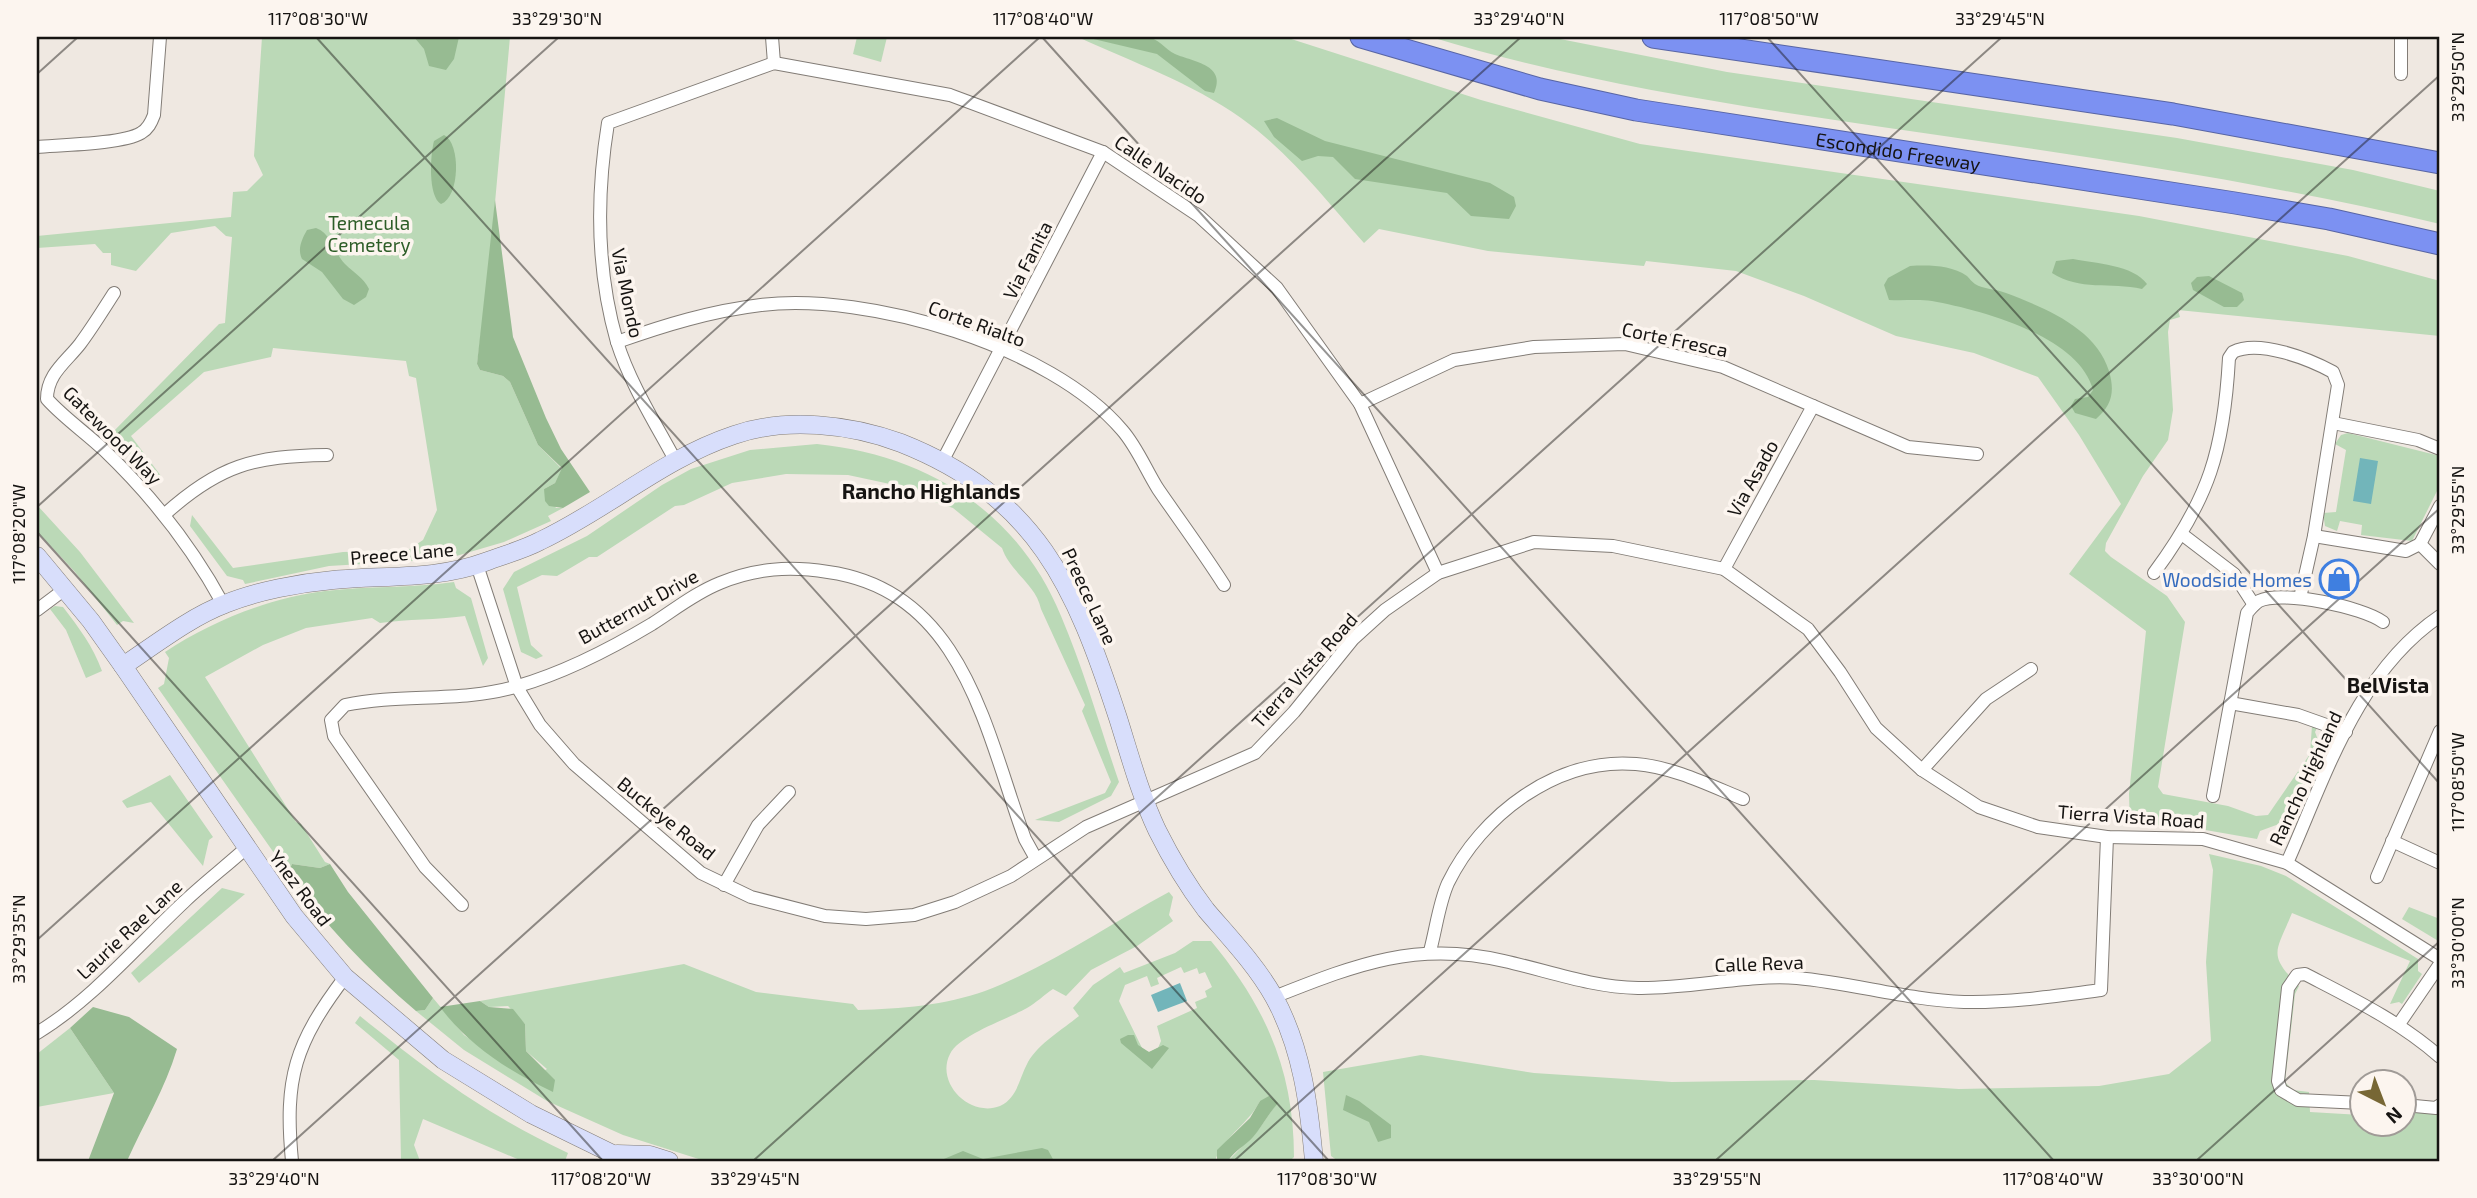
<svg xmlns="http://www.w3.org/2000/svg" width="2477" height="1198" viewBox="0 0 2477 1198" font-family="'Exo 2',sans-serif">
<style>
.green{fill:#bbd9b7;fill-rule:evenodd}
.forest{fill:#97bb92}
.water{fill:#72b5ba}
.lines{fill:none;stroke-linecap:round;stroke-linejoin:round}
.street-casing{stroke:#827c76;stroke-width:14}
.secondary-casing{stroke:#827c76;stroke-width:19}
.highway-casing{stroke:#5865a4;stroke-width:23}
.street{stroke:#fff;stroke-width:12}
.secondary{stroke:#d8defb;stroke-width:18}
.highway{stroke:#7c91f2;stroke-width:21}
.ticks{fill:none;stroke:#161412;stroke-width:2;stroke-opacity:0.45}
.labels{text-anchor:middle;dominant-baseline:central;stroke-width:7;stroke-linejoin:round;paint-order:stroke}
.street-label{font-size:19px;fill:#161412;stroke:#fcf5ef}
.park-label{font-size:19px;fill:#2d5d27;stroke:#fcf5ef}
.shop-label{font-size:19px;fill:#366cbe;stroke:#fcf5ef;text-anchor:end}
.neighbourhood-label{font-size:21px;font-weight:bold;fill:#161412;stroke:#fcf5ef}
.neatline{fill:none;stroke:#161412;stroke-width:2.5}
.ticks-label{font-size:18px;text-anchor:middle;fill:#161412}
</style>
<rect width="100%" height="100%" fill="#efe8e1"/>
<!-- green -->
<g class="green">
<polygon points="262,37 510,37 488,280 477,364 480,370 503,376 510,382 538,445 562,469 555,483 544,489 556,508 563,508 548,516 551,521 504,542 446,559 329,566 245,584 243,580 227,576 190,526 192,515 233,568 343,552 408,550 423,540 437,510 416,378 409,376 406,361 273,348 271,357 204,372 131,436 161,476 161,483 156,483 111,434 219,324 225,323 232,237 226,236 215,226 171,233 136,271 111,265 111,253 103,253 95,244 37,248 37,236 231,217 233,192 247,191 263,175 254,156"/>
<polygon points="857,37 887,37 881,62 853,54"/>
<path d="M1078,37h207l196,63 159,44 499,72 209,40 92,25v55l-262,-26 2,7 -10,3 -2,12 5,78 -5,30 -25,36 -37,67 -1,8 6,6 56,39 18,26 -27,165 5,7 65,12 28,10 12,-1 42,-61 2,-29 6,1 -3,6 3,8 6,2 -37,85 -8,-3 -19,7 -3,8 -80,-14 -47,1 -1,-32 17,-163 -77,-57 52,-70 -42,-69 -41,-58 -64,-24 -78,-17 -92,-40 -68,-25 -90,-10 -2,5 -156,-15 -109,-22 -15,14c-39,-44 -75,-91 -123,-125 -49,-35 -109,-56 -163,-81z"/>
<path d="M1431,37h119l177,35 450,66 176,32 87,21v33c-183,-44 -371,-70 -558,-97 -152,-22 -304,-45 -451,-90z"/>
<polygon points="2348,433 2440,456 2440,485 2412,541 2361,535 2362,525 2340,521 2337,531 2325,526 2323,513 2336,512 2346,450 2335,444 2341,435"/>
<path d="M817,444c109,11 201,67 244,172 23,54 39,111 58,166l-8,14 -52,26 -24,-2 70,-27 6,-11 -29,-71 3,-6 -44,-96c-5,-25 -31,-37 -39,-61l-49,-40 -43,-14 -6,-7 -56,-12 -62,-1 -54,9 -48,22 -9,1 -78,51h-8l-32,19 -15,-1 -25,12 14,58 12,11 -7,3 -15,-7 -18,-63 11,-17 73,-36 75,-51 29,-16 59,-19z"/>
<polygon points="37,505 80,552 134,623 123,621 117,625 75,572 37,531"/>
<path d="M454,582l2,6 15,10 17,60 -5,8 -18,-50c-30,4 -56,3 -85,7l-8,-5 -66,10 -43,17 -58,32 91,145 5,2 24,38 5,2 -10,4 -28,-4 -4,9 -130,-185 6,-4 5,-26 -4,-6c47,-31 104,-54 160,-61 43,-5 86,-3 129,-9z"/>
<path d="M55,606l8,1c16,21 30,39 39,64l-16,7 -20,-48 -16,-21z"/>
<polygon points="170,775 213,837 209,840 203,866 151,802 127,808 122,801"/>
<path d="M2209,854l52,12 25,10 132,83v12l4,3 -20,30 -3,-2 -9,2 20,-43 -118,-48c-16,39 -25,41 7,73l-4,8 -10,88 8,8 16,2 1,20 51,3 1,9h42v-13l36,1v49h-1102l-7,-5 -8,-84 98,-17 113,18 138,9 142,-2 145,9 140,-3 70,-12 42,-33 -5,-79 7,-92z"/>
<polygon points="222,888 245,894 139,983 131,973"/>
<path d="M1169,892l4,5 -4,18 4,6 -36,25 -46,24 -25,26 -13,-7c-9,6 -17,14 -26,19 -19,11 -68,27 -77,46 -15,29 20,64 50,52 18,-8 19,-28 28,-44 11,-19 34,-32 51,-46l-6,-8 20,-23 27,-18 4,6 51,-20 18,-12h18c55,66 83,130 83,216l-4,4h-62l31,-32 18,-26 -17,-2c-11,22 -34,34 -44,57l1,3h-512l-82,-26 -76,-34 -83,-51 -48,-39 9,-1 8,-12 31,37 65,45 18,-11 -21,-18 -1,-27 -17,-18 -19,1 -9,-6 204,-37 72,28 97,12 5,6c42,-1 88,-5 127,-19 65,-25 123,-66 184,-99zM1181,967l3,6 13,-5 2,6 6,-2 7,15 -7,4 2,6 -12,5 2,6 -40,18 4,15 -3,7 -9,4 -6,-2 -24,-49 6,-16 22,-9 4,11 8,-3 -2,-6z"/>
<polygon points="2409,907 2440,919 2440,942 2402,919"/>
<path d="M360,1016c71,57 125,98 208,137l-3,8h-43l-99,-42 -9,26 6,16h-19l-2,-101 -44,-37z"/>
<polygon points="70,1028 114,1093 37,1107 37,1054"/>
</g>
<!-- forest -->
<g class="forest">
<polygon points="414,37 459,37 454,59 446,70 429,66 424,49"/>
<path d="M1085,37c20,0 42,-3 62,0 11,1 18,12 28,17 19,8 52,11 39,39l-9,-2 -48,-37z"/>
<polygon points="1277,118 1325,141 1490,183 1514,197 1516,206 1509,219 1471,216 1447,193 1355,179 1333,157 1318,156 1302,161 1274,137 1264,121"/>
<path d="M444,135c17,8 16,62 -3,69 -13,-7 -11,-48 -7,-63z"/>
<polygon points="495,200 513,337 546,418 561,449 590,492 563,508 549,506 545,501 544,489 555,483 562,468 538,445 510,382 503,376 480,370 477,364"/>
<path d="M316,228c16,6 18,25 29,36 9,9 18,13 24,25l-3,8 -12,8 -11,-6 -21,-27 -20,-13c-5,-10 0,-20 5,-29z"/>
<path d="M2073,259c21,4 61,6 74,25l-5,5c-31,-7 -63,2 -90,-16l4,-12z"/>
<path d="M1910,266c19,-1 41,-1 57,10 3,3 5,6 8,8 8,5 21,5 31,9 39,15 90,35 103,78 6,21 3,34 -13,48l-21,-6 -4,-7 4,-7 13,-2 5,-7c-14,-54 -112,-80 -161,-89 -14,-2 -29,0 -43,-1l-5,-15 4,-7z"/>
<polygon points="2209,276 2242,293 2244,300 2237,307 2224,307 2193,290 2191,283 2197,277"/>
<path d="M292,864l28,4 10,-4 18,28 85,106 -8,12 -9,1c-48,-41 -92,-87 -128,-138z"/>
<path d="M480,1001l9,6 24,2 12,15 1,27 29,29 -2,12c-44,-21 -84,-46 -113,-85z"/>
<path d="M93,1007l36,10 48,32c-12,40 -33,74 -50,112h-39l26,-68 -44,-65z"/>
<polygon points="1128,1035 1134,1035 1138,1045 1149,1052 1163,1045 1169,1048 1152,1069 1121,1043 1120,1039"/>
<polygon points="1346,1095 1359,1101 1391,1125 1391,1138 1378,1142 1369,1122 1343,1110"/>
<path d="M1269,1096l9,7c-9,10 -17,25 -25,34 -8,9 -18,13 -25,24h-11v-11l33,-32 10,-17z"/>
<polygon points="1042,1148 1048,1150 1054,1161 939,1161 963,1151 983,1159"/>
</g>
<!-- water -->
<g class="water">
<polygon points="2360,458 2378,461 2371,504 2353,501"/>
<polygon points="1180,983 1187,1001 1158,1012 1151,995"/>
</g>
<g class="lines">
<defs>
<g id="street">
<polyline points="772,37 774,63"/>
<polyline points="2401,37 2401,74"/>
<path d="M37,147c23,-2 86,-3 104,-14 7,-4 10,-10 13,-18l6,-78"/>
<path d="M114,293c-11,17 -22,35 -34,51 -14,18 -33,30 -33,55 17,19 38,33 57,51 47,45 88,97 119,154"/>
<path d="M617,342c48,-17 94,-31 144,-37 107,-13 290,41 361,125 15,17 24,40 36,59 22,32 45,63 66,96"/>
<polyline points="1360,404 1454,360 1534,347 1625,344 1723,367 1908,447 1977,454"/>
<polyline points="2333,423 2418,440 2440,449"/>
<path d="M674,458c-20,-37 -44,-75 -57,-116 -21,-73 -21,-145 -9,-219l166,-60 176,32 153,57 96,64 78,72 83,116 78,169"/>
<polyline points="943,460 1103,152"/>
<path d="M164,515c55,-50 90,-59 163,-60"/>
<polyline points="2183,535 2234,574 2254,605"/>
<polyline points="2314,536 2406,551 2420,544"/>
<polyline points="2420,544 2440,506"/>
<polyline points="2420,544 2440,564"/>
<polyline points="477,565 517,687 540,725 574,764 701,873 751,897 825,916 866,919 914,915 955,902 1011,876 1086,827 1255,753 1294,712 1353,639 1385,610 1438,573 1534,542 1613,546 1724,569 1808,629 1840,672 1876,728 1922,770 1979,807 2038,827 2107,837 2203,839 2287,863 2440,959"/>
<polyline points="1724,569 1813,406"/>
<path d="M2154,573c55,-74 70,-123 75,-215l4,-6c26,-13 76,7 100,20l5,13 -24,151 -14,62"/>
<polyline points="37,610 65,589"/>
<polyline points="2230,703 2298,715 2346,732"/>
<polyline points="1922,770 1986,699 2031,669"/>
<path d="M2213,796l34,-183c4,-5 7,-9 12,-12 23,-11 104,6 124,21"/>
<polyline points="2392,841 2440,863"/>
<path d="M2287,863c39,-88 70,-191 153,-247"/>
<polyline points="2377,877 2440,731"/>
<polyline points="724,885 758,825 789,792"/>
<path d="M462,905l-37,-38 -91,-131 -3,-16 14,-15c56,-12 117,-2 173,-19 45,-13 94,-38 134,-62 22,-14 43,-31 68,-41 36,-15 70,-17 108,-11 136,19 158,161 197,267l10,18"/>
<path d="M1430,951c6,-22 9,-48 18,-68 33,-68 109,-126 188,-119 37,3 73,21 107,35"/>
<path d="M1274,997c81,-32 142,-57 230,-36 45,10 87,26 134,27 51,1 111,-14 159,-10 56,5 111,22 167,24 46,1 92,-6 137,-12l6,-153"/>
<polyline points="2399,1024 2440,964"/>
<path d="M37,1033c56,-34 100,-87 147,-131 20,-19 41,-35 61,-53"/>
<path d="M2362,1103l-64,-3 -17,-10 -3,-9 10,-93 9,-13 8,-1c48,25 94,47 135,83"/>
<polyline points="2404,1105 2436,1108 2440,1105"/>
<path d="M292,1161c-8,-83 3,-118 53,-184"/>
</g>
<g id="secondary">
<polyline points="37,556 91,621 123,666 294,916 345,977 443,1060 531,1114 627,1161"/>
<path d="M123,666c30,-20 69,-50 102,-62 32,-13 74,-21 108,-24 51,-5 103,0 152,-18 18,-7 38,-12 55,-21 68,-32 122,-82 194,-106 52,-18 116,-11 167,8 136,54 174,143 217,275 12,38 22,76 39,112 14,28 30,55 49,80 24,28 50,55 68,87 28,51 35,108 40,164"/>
<polyline points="617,1154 650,1155 669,1161"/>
</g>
<g id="highway">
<path id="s1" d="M1361,37l179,52 96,21 599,93 94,16 111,25"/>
<polyline points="1653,37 2173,114 2440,163"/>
</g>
</defs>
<!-- street casing -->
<use href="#street" class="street-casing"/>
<!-- secondary casing -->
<use href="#secondary" class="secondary-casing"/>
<!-- highway casing -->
<use href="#highway" class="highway-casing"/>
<!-- street -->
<use href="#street" class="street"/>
<!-- secondary -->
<use href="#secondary" class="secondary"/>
<!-- highway -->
<use href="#highway" class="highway"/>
</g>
<!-- ticks -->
<path class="ticks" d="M316,37l1013,1124M1042,37l1012,1124M1767,37l673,747M37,74l41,-37M37,507l522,-470M37,532l566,629M37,940l1003,-903M272,1161l1249,-1124M753,1161l1249,-1124M1234,1161l1206,-1086M1715,1161l725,-653M2196,1161l244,-220"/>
<!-- icons -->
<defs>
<symbol id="shop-ring" viewBox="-11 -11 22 22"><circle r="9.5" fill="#fcf5ef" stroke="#3f7fe0" stroke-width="1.5"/><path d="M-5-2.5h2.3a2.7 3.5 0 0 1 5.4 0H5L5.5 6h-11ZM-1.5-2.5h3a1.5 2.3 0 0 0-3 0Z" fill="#3f7fe0"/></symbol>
</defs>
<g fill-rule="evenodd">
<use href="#shop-ring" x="2317" y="557" width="44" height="44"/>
</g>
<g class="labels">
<!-- street labels -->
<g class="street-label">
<text stroke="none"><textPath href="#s1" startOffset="550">Escondido Freeway</textPath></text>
<text transform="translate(1161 169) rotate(34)">Calle Nacido</text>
<text transform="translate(1027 260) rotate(-63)">Via Fanita</text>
<text transform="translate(628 293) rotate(78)">Via Mondo</text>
<text transform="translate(977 323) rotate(20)">Corte Rialto</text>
<text transform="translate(1675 339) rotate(12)">Corte Fresca</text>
<text transform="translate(113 435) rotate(45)">Gatewood Way</text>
<text transform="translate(1752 478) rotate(-61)">Via Asado</text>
<text transform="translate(402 553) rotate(-5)">Preece Lane</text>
<text transform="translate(1090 596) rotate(65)">Preece Lane</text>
<text transform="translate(638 606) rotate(-29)">Butternut Drive</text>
<text transform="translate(1304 670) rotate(-48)">Tierra Vista Road</text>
<text transform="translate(2305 778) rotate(-65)">Rancho Highland</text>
<text transform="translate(2131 816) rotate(4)">Tierra Vista Road</text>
<text transform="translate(667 818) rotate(39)">Buckeye Road</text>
<text transform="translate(301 888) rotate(53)">Ynez Road</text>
<text transform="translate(129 929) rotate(-43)">Laurie Rae Lane</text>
<text transform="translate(1759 963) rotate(-2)">Calle Reva</text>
</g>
<!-- park labels -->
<g class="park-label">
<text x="369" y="222">Temecula<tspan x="369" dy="22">Cemetery</tspan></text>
</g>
<!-- shop labels -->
<g class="shop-label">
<text x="2312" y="579">Woodside Homes</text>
</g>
<!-- neighbourhood labels -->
<g class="neighbourhood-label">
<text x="931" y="490">Rancho Highlands</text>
<text x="2388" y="684">BelVista</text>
</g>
</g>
<!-- border -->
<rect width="2477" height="1198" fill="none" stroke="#fcf5ef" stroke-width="77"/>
<!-- north arrow -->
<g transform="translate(2383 1103) rotate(138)"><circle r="33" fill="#fcf5ef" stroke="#a09b97" stroke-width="2"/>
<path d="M0-5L12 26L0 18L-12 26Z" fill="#776735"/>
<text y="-10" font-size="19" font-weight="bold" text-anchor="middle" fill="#161412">N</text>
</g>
<rect x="38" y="38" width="2400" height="1122" class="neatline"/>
<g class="ticks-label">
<text x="318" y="25">117°08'30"W</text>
<text x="557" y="25">33°29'30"N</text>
<text x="1043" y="25">117°08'40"W</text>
<text x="1519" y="25">33°29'40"N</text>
<text x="1769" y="25">117°08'50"W</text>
<text x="2000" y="25">33°29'45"N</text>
<text transform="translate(2458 77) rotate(-90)" y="6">33°29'50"N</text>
<text transform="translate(2458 510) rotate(-90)" y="6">33°29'55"N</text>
<text transform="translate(19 534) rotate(-90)" y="6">117°08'20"W</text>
<text transform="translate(2458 782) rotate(-90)" y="6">117°08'50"W</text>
<text transform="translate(19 939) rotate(-90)" y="6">33°29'35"N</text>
<text transform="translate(2458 943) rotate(-90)" y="6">33°30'00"N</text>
<text x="274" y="1185">33°29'40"N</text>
<text x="601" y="1185">117°08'20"W</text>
<text x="755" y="1185">33°29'45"N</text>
<text x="1327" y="1185">117°08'30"W</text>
<text x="1717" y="1185">33°29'55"N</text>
<text x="2053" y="1185">117°08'40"W</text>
<text x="2198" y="1185">33°30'00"N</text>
</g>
</svg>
